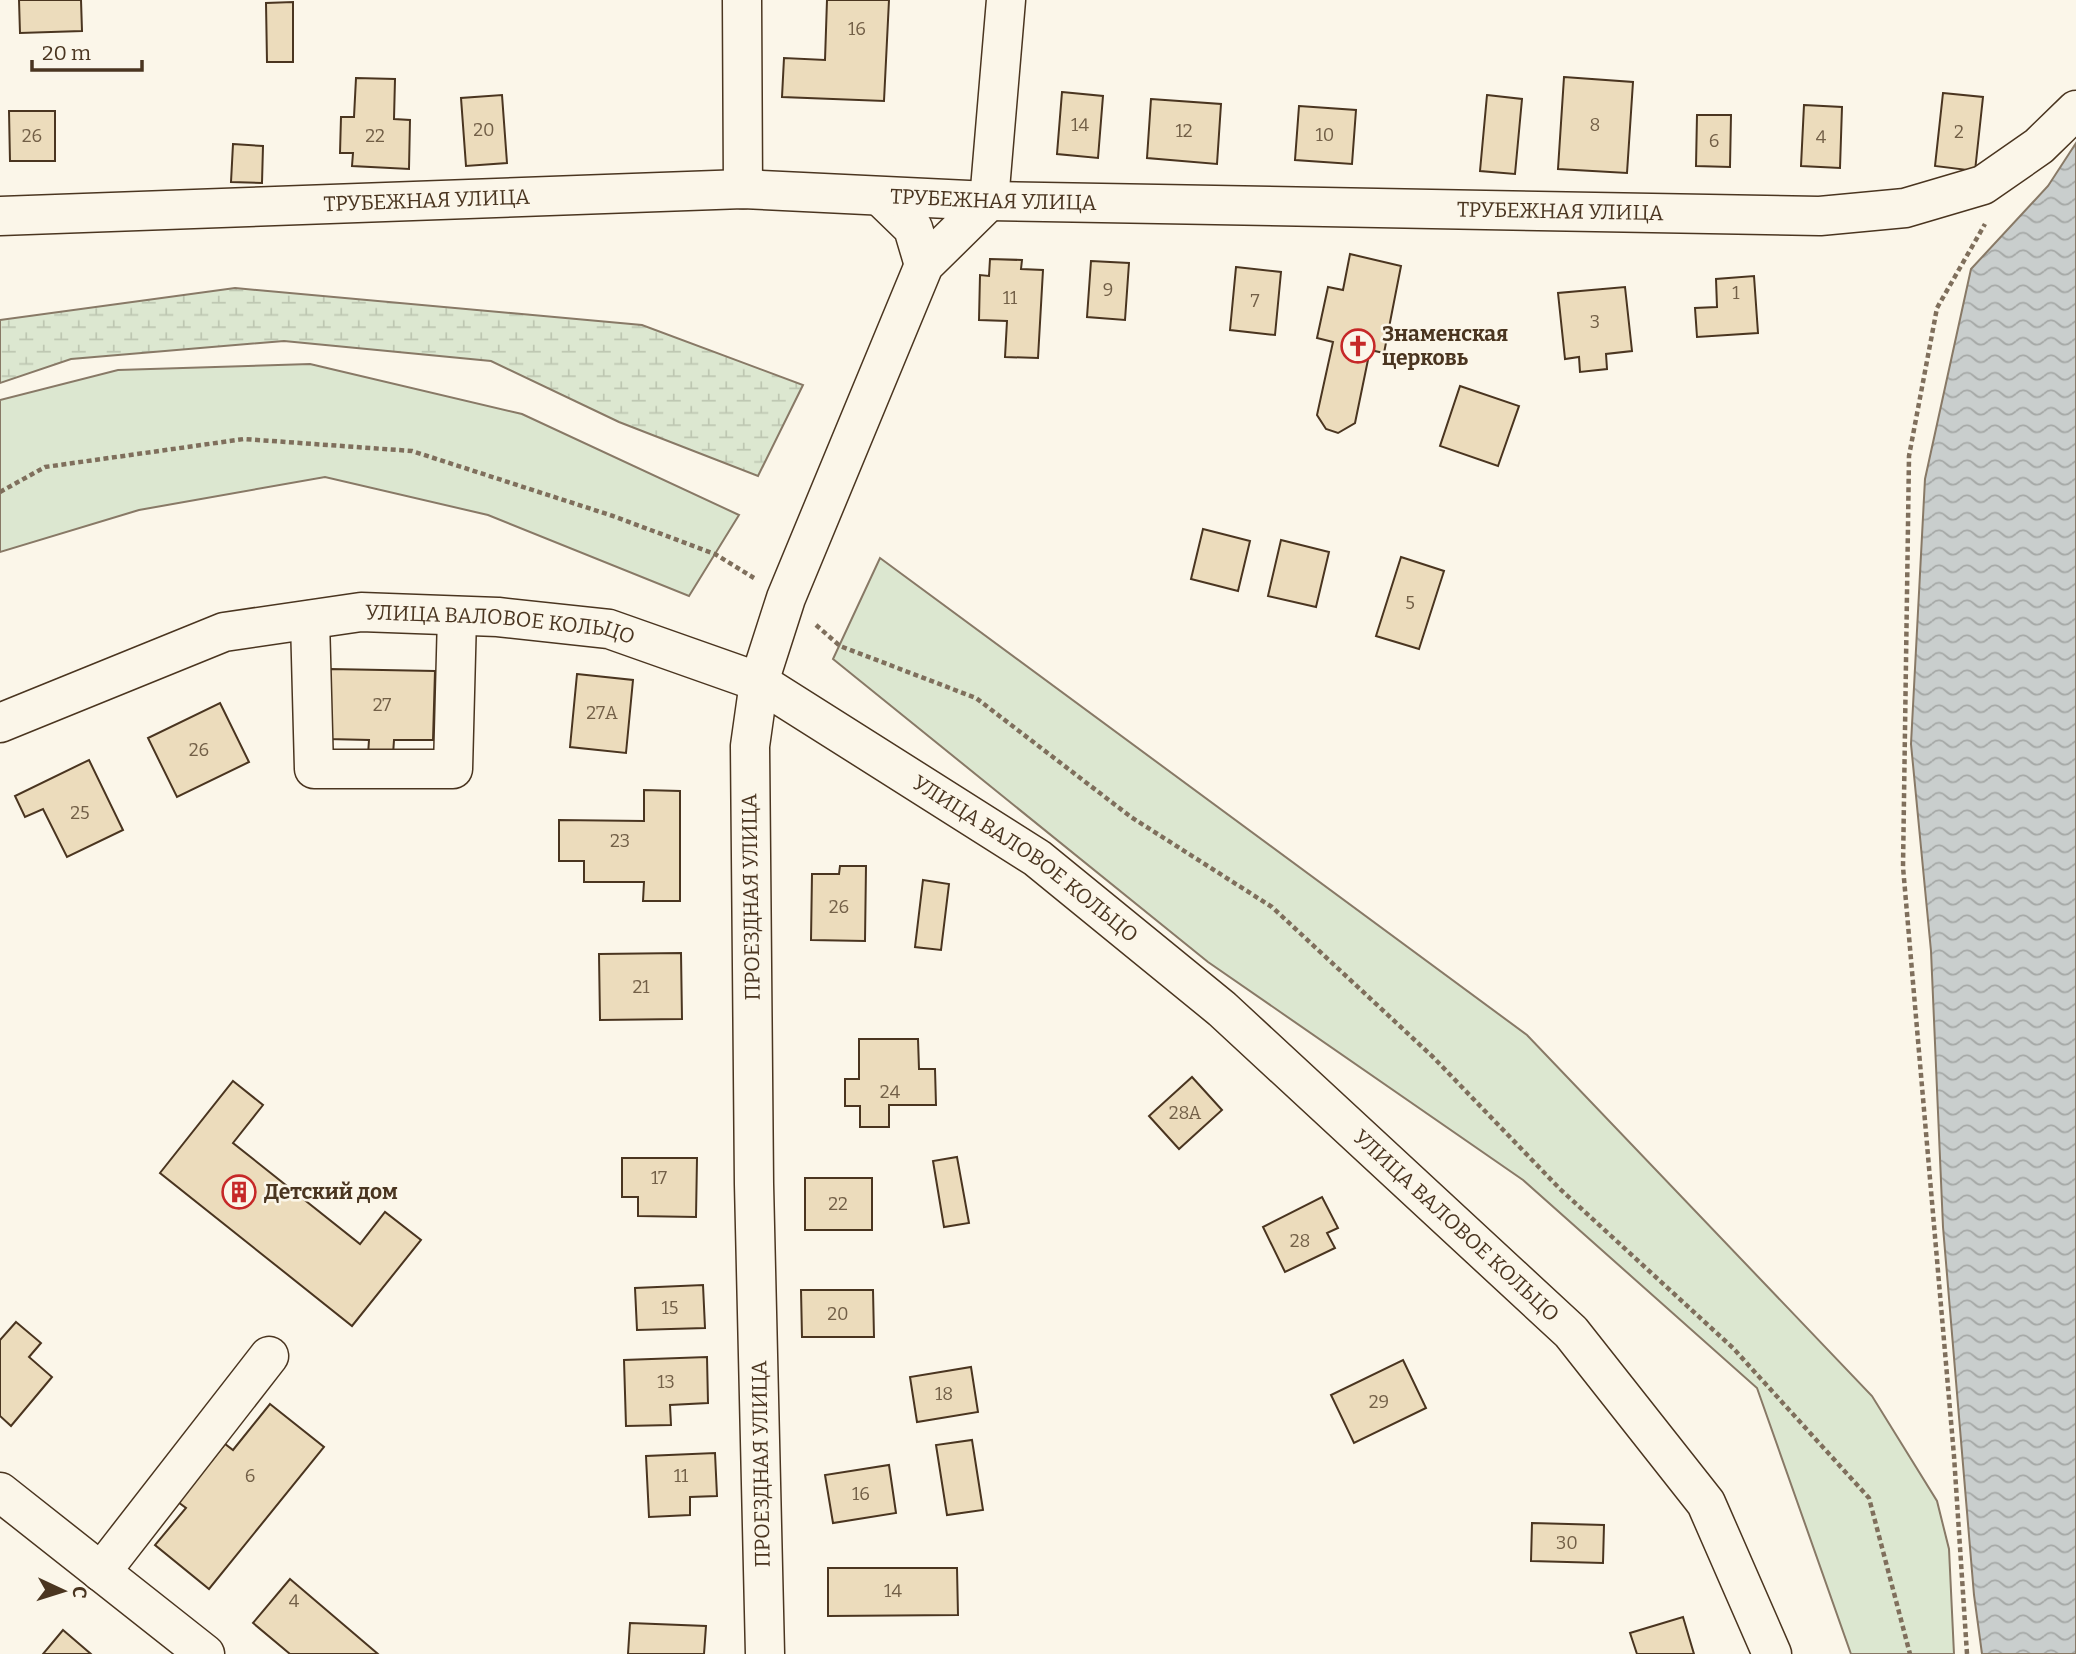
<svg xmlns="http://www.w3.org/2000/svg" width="2076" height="1654" viewBox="0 0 2076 1654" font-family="Bitter,serif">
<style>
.grass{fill:#dce7d0;stroke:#887966;stroke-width:2}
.wetland{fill:url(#wetland-marsh);stroke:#887966;stroke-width:2}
.water{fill:url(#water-waves);stroke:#887966;stroke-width:2}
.building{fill:#ecdcbc;stroke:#4a3520;stroke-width:2}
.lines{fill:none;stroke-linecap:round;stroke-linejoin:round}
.minor-casing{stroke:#4a3520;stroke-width:41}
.path{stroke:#7f6f5c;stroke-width:4.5;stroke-dasharray:5 3.5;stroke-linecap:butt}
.minor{stroke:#fbf6e9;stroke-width:38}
.labels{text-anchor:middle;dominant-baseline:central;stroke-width:5;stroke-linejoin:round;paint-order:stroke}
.number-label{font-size:18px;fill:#725f47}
.street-label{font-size:21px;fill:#4a3520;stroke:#fbf6e9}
.poi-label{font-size:21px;font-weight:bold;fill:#4a3520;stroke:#fbf6e9;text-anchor:start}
</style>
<defs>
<pattern id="wetland-marsh" width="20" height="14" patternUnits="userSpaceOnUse" patternTransform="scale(1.75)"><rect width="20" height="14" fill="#dce7d0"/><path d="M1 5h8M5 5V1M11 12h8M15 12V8" fill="none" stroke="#bec7b2"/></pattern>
<pattern id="water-waves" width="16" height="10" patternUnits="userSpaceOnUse" patternTransform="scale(1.75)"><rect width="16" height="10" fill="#c9cecd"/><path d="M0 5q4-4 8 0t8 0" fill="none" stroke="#a5a8a6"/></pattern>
</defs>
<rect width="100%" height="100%" fill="#fbf6e9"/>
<!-- grass -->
<g class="grass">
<polygon points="310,364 522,414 739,515 689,596 488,515 325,477 139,510 0,552 0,400 118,370"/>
<polygon points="880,558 1527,1035 1872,1396 1937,1501 1949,1549 1954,1654 1851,1654 1757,1388 1523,1180 1208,962 833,659"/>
</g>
<!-- wetland -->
<polygon class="wetland" points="235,288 642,325 803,385 758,476 619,422 491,361 284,341 71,359 0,383 0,320"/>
<!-- water -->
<polygon class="water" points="2076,143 2076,1654 1982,1654 1974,1595 1943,1227 1931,951 1911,744 1925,479 1971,269 2048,186"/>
<!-- building -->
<g class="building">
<polygon points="19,0 81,0 82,31 20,33"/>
<polygon points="827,0 889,0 884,101 782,97 784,58 825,60"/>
<polygon points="293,2 293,62 267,62 266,3"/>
<polygon points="1564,77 1633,82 1627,173 1558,169"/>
<polygon points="356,78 395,79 394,119 410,120 409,169 352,166 353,153 340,153 341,117 354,117"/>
<polygon points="1062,92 1103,96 1098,158 1057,154"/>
<polygon points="1943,93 1983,97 1975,171 1935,166"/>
<polygon points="502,95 507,163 466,166 461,98"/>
<polygon points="1487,95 1522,99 1515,174 1480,171"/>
<polygon points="1151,99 1221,104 1217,164 1147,158"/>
<polygon points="1804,105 1842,107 1840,168 1801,166"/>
<polygon points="1299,106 1356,110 1352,164 1295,160"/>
<polygon points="9,111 55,111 55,161 10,161"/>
<polygon points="1697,115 1731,115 1730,167 1696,166"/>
<polygon points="233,144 263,146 262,183 231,182"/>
<polygon points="1350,254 1401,266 1384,353 1370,350 1355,423 1338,433 1326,429 1317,415 1333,342 1317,338 1328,287 1343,290"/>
<polygon points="990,259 1022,260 1021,269 1043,270 1038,358 1005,357 1007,321 979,320 980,275 989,276"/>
<polygon points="1091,261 1129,263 1125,320 1087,317"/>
<polygon points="1236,267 1281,272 1275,335 1230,330"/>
<polygon points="1754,276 1758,333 1697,337 1695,308 1717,307 1716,279"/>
<polygon points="1625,287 1632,351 1606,354 1607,369 1580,372 1579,357 1565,359 1558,293"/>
<polygon points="1460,386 1519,406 1498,466 1440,446"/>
<polygon points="1203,529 1250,541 1238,591 1191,579"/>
<polygon points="1281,540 1329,552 1316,607 1268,596"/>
<polygon points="1401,557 1444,571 1419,649 1376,636"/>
<polygon points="330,669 435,671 433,740 394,740 393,755 368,755 369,740 328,739"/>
<polygon points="577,674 633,680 626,753 570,747"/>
<polygon points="220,703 249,762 177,797 148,738"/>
<polygon points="89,760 123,830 67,857 43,809 25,817 15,796"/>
<polygon points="644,790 680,791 680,901 643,901 644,882 584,882 584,861 559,861 559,820 644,821"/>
<polygon points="840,866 866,866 865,941 811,940 812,874 839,874"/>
<polygon points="923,880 949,884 941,950 915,947"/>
<polygon points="681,953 682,1019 600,1020 599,954"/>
<polygon points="859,1039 918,1039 919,1069 935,1069 936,1105 889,1105 889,1127 860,1127 860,1106 845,1106 845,1079 859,1079"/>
<polygon points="1192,1077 1222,1110 1179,1149 1149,1116"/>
<polygon points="233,1081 263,1105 233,1143 360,1244 385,1212 421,1240 352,1326 160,1173"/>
<polygon points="957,1157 969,1223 944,1227 933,1161"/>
<polygon points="622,1158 697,1158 696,1217 638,1216 638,1197 622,1197"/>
<rect x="805" y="1178" width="67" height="52"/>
<polygon points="1322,1197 1338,1228 1327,1233 1335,1248 1285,1272 1263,1227"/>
<polygon points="703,1285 705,1328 637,1330 635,1288"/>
<polygon points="801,1290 873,1290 874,1337 802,1337"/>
<polygon points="16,1322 41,1343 29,1357 52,1377 11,1426 0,1416 0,1340"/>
<polygon points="707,1357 708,1403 670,1405 671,1425 626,1426 624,1360"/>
<polygon points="1403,1360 1426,1408 1354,1443 1331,1395"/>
<polygon points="971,1367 978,1412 917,1422 910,1377"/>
<polygon points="270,1404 324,1447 209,1589 155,1545 186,1508 178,1502 225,1444 233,1450"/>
<polygon points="972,1440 983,1510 947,1515 936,1445"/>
<polygon points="715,1453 717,1496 690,1497 690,1515 649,1517 646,1456"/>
<polygon points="889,1465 896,1513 833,1523 825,1475"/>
<polygon points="1532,1523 1604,1525 1603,1563 1531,1561"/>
<polygon points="828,1568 957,1568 958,1615 828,1616"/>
<polygon points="290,1579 378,1654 290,1654 253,1623"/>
<polygon points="1683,1617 1694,1654 1637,1654 1630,1633"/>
<polygon points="630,1623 706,1626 704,1654 628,1654"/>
<polygon points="63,1630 91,1654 43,1654"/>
</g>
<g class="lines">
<defs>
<g id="minor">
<polyline points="742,0 743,189"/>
<polyline points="881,197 913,228 924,265"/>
<path id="s1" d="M0,216l743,-27 246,12 831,15 85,-8 78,-23 56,-39 37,-36"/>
<polyline points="310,620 314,769 453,769 457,616"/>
<path id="s2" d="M0,723l224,-91 137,-20 137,5 111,12 150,53 278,176 185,151 349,323 135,171 66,151"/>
<polyline points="0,1492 205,1654"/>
<polyline points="101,1572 269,1356"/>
<polyline points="765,1654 754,1184 750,746 759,682 786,598 924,265 989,201 1006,0"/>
</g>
</defs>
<!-- minor casing -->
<use href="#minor" class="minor-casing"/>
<!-- path -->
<g class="path">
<polyline points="0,492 45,467 244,439 412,451 613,516 715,554 754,578"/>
<polyline points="816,625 840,646 976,698 1131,817 1272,907 1433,1057 1560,1189 1733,1348 1869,1498 1910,1654"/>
<polyline points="1967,1654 1954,1456 1903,867 1909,456 1937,308 1985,224"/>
</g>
<!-- minor -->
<use href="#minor" class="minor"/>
</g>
<!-- icons -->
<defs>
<symbol id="church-ring" viewBox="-11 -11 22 22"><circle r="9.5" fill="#fbf6e9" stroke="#c62828" stroke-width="1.5"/><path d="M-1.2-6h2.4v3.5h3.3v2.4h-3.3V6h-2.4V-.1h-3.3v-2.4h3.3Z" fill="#c62828"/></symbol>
<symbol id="building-ring" viewBox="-11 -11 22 22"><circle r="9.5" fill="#fbf6e9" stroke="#c62828" stroke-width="1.5"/><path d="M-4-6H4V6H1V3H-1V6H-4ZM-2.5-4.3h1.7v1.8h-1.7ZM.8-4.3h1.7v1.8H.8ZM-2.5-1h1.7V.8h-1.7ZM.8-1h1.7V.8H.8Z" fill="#c62828"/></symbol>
</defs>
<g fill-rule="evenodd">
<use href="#church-ring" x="1339" y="327" width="38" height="38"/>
<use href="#building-ring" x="220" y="1173" width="38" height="38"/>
</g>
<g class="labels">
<!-- number labels -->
<g class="number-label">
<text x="857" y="29">16</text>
<text x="1080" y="125">14</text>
<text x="1595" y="125">8</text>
<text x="484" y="130">20</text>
<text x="1184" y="131">12</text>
<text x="1959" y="132">2</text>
<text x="1325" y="135">10</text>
<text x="32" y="136">26</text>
<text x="375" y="136">22</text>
<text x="1821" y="137">4</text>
<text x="1714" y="141">6</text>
<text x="1108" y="290">9</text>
<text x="1736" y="293">1</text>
<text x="1010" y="298">11</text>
<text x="1255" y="301">7</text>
<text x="1595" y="322">3</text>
<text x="1410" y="603">5</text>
<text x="382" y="705">27</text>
<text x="602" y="713">27А</text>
<text x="199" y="750">26</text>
<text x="80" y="813">25</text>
<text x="620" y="841">23</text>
<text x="839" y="907">26</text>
<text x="641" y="987">21</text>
<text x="890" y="1092">24</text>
<text x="1185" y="1113">28А</text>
<text x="659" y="1178">17</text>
<text x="838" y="1204">22</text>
<text x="1300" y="1241">28</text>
<text x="670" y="1308">15</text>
<text x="838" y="1314">20</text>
<text x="666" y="1382">13</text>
<text x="944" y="1394">18</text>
<text x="1379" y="1402">29</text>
<text x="250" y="1476">6</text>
<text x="681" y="1476">11</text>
<text x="861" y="1494">16</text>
<text x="1567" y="1543">30</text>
<text x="893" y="1591">14</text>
<text x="294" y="1601">4</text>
</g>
<!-- street labels -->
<g class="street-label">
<text stroke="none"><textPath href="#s1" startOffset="427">ТРУБЕЖНАЯ УЛИЦА</textPath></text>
<text stroke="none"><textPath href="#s1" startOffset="994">ТРУБЕЖНАЯ УЛИЦА</textPath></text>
<text stroke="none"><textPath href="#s1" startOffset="1561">ТРУБЕЖНАЯ УЛИЦА</textPath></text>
<text stroke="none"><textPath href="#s2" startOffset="520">УЛИЦА ВАЛОВОЕ КОЛЬЦО</textPath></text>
<text stroke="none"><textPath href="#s2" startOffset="1108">УЛИЦА ВАЛОВОЕ КОЛЬЦО</textPath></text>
<text transform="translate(751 897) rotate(-91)">ПРОЕЗДНАЯ УЛИЦА</text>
<text stroke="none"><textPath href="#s2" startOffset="1675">УЛИЦА ВАЛОВОЕ КОЛЬЦО</textPath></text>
<text transform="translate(761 1464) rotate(-91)">ПРОЕЗДНАЯ УЛИЦА</text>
</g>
<!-- poi labels -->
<g class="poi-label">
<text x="1382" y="334">Знаменская<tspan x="1382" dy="24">церковь</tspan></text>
<text x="264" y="1192">Детский дом</text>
</g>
</g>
<!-- north arrow -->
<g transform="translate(63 1591) rotate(94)" stroke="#fbf6e9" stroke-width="5" paint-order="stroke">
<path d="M0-5L12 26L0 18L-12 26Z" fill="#4a3520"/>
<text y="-10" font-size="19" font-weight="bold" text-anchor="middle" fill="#4a3520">С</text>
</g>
<!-- scale -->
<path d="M32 60v10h110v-10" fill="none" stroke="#4a3520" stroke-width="3.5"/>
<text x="42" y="60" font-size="21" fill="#4a3520" stroke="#fbf6e9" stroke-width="5" paint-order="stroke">20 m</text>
</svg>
